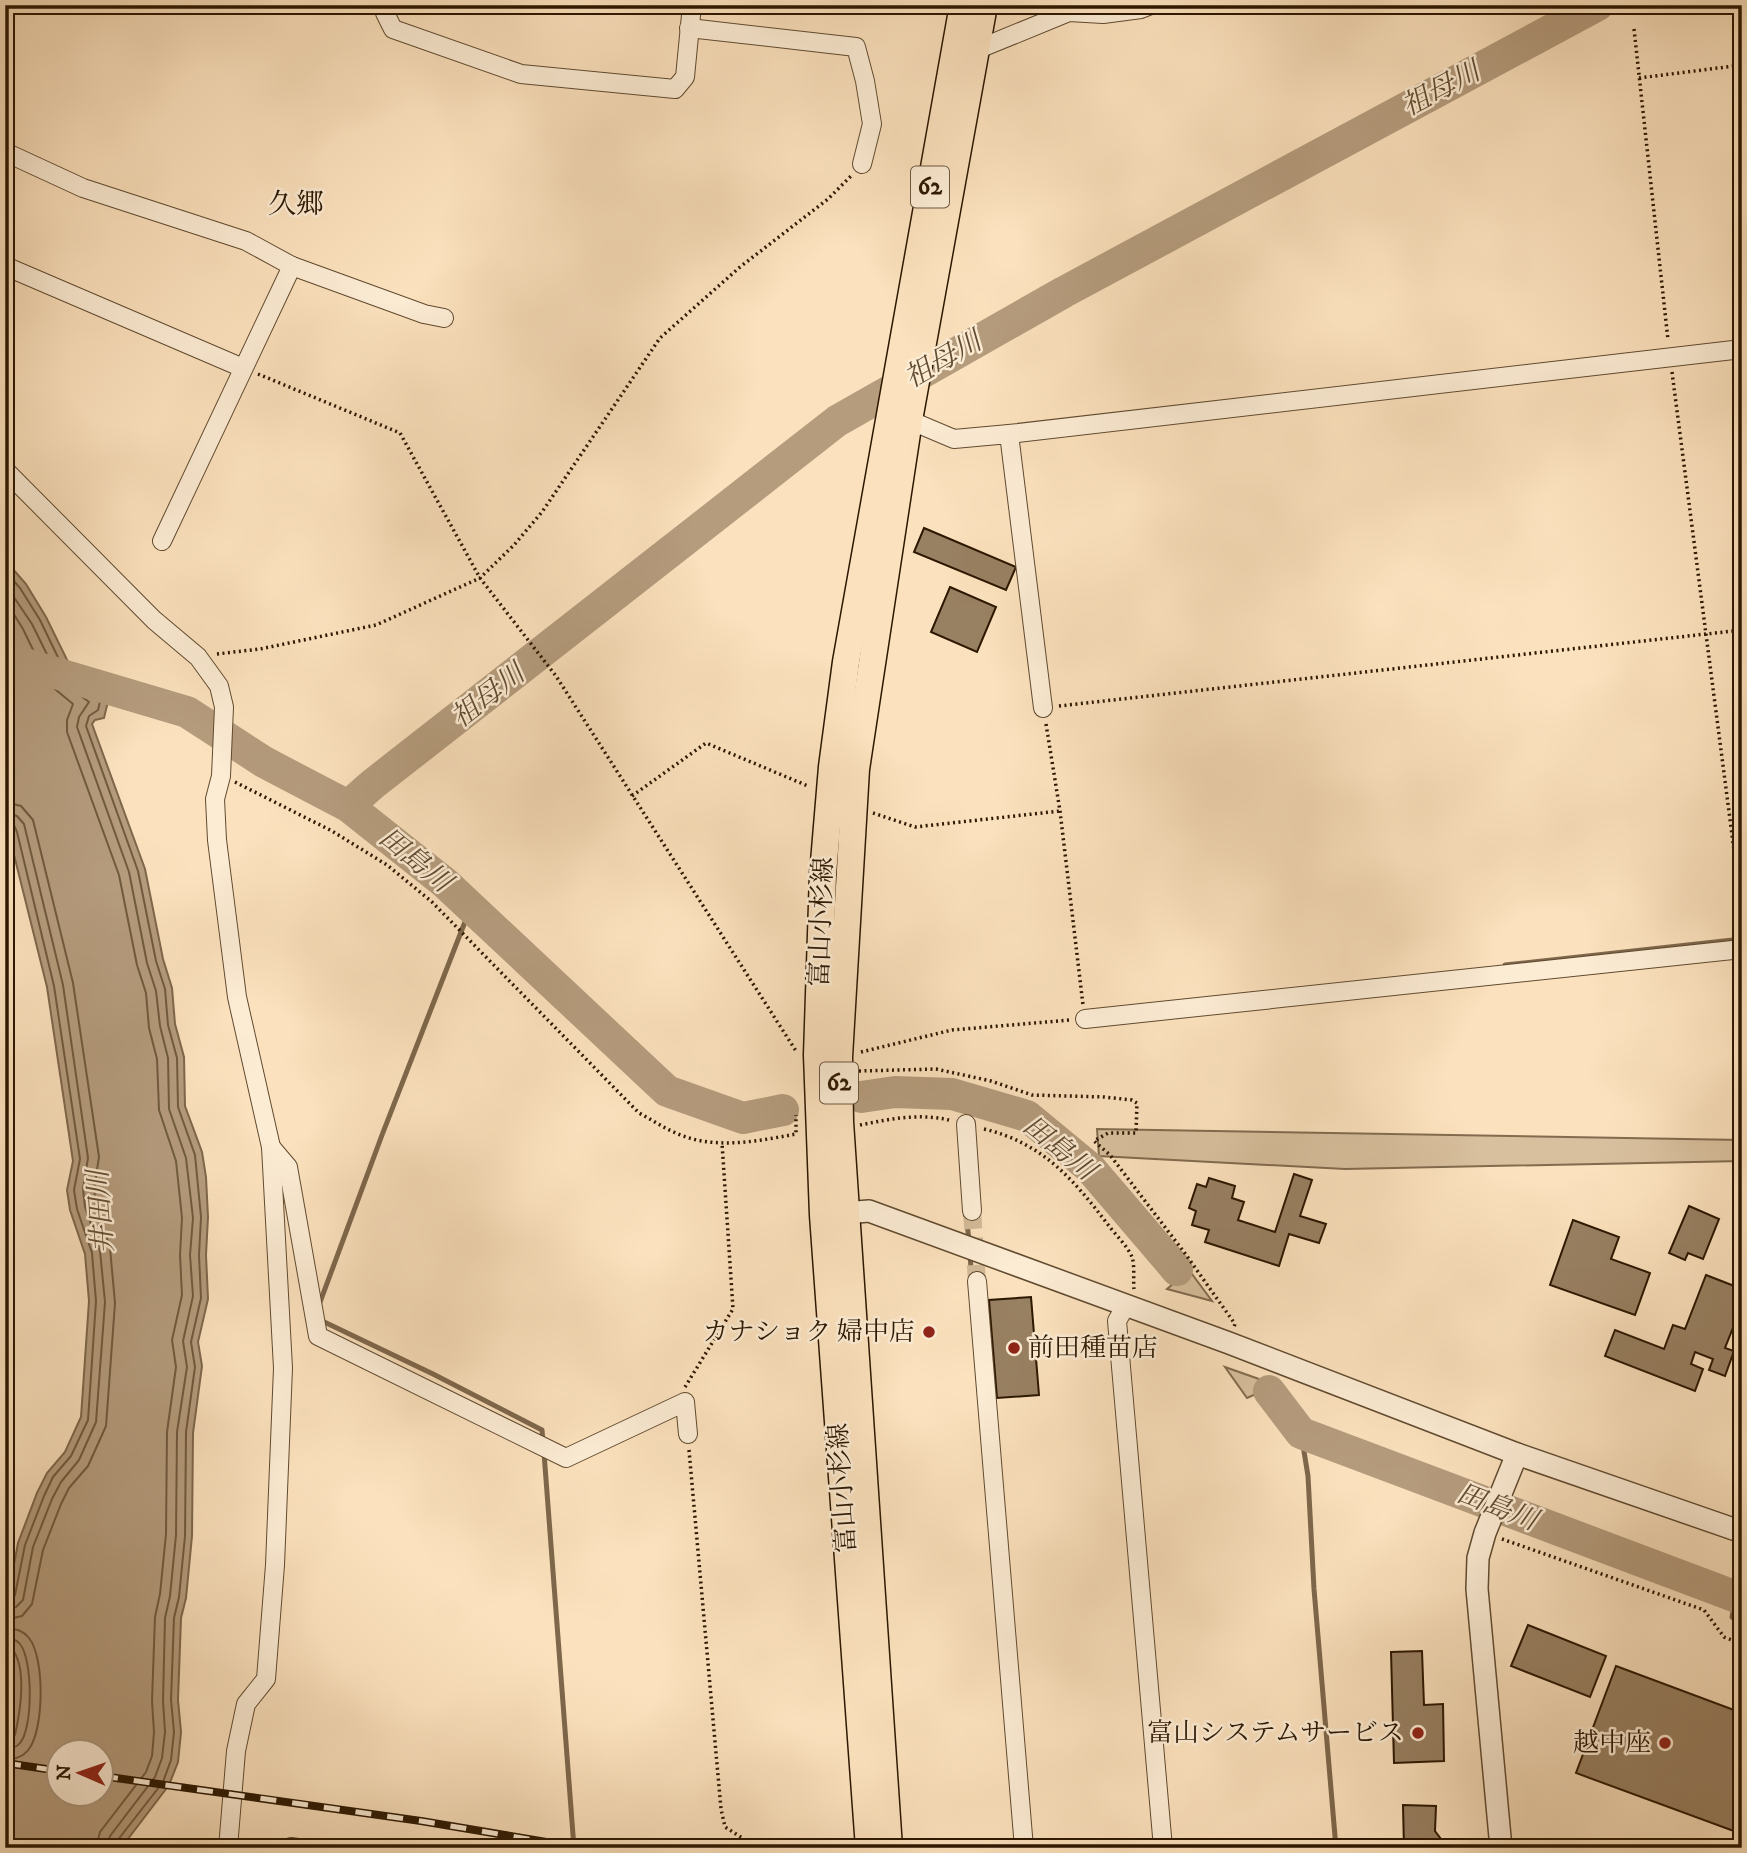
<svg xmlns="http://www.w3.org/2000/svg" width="1747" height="1853" viewBox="0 0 1747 1853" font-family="'IM FELL DW Pica','Noto Serif JP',serif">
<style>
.green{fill:#d8bf9d;stroke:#826b4e;stroke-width:2}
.water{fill:#b59c7d;stroke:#7e674b;stroke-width:2;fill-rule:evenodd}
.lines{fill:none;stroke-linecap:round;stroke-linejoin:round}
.shore{stroke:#705a3e;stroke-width:2}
.stream{stroke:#7e674b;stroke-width:5}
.river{stroke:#b59c7d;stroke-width:32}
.building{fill:#988062;stroke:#2c1700;stroke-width:2}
.minor-tunnel{stroke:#d2b997;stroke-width:18;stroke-dasharray:18 9;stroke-linecap:butt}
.minor-casing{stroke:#604a2f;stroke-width:20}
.tertiary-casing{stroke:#604a2f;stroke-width:24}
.primary-casing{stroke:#2c1700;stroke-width:29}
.path{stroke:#2c1700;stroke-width:3.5;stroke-dasharray:2 3.5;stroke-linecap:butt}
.minor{stroke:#fcecd4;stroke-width:18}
.tertiary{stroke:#fcecd4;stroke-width:21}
.primary{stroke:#fbe1bd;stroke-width:26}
.rail-casing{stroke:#2c1700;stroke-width:8}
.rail{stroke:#fcecd4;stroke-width:5;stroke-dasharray:16;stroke-linecap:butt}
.poi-dot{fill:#8f2418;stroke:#fcecd4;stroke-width:2.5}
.labels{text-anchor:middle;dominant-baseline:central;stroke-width:5;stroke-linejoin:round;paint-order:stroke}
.shield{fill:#fcecd4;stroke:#6a5740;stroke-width:2}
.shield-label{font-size:24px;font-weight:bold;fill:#2c1700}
.street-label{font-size:26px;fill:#2c1700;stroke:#fcecd4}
.poi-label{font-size:26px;fill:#2c1700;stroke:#fcecd4;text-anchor:end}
.water-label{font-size:28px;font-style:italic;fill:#634c32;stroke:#fcecd4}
.neighbourhood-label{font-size:28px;fill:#2c1700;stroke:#fcecd4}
</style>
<rect width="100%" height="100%" fill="#fbe1bd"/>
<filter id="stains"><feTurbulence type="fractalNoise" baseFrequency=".00286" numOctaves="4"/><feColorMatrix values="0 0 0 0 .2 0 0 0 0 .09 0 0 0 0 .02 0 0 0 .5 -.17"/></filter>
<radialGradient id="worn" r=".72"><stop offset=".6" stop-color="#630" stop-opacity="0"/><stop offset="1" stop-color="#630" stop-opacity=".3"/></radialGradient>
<!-- green -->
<g class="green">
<polygon points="1097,1129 1742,1140 1742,1161 1345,1169 1099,1156"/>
<polygon points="1189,1270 1212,1301 1167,1289"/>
<polygon points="1225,1367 1276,1385 1247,1398"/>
</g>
<!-- water -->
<path class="water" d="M5,560l21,24 20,33 26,53 8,7 30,16 -6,25 -9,2 -3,4 53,145 18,90 9,29 3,36 9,33 1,49 17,46 4,25 2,40 -2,38 2,44 -10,43 4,24 -9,67 -1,103 -6,62 -5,20 -3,82 3,32 -3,30 -9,23 -48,63h-116v-88l9,-61 -1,-26 -7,-30 2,-47 10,-53 19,-50 10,-20 18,-21 16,-35 8,-116 -4,-47 -15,-44 -3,-20 6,-29 -26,-174 -42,-168zM60,1752h42v42h-42z"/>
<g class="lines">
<!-- shore -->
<g class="shore">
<polyline points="5,571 20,588 40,620 66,674 101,697 98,710 89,716 86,726 138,871 156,961 165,989 168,1025 177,1058 178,1107 195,1155 201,1217 199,1255 201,1298 191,1342 195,1367 186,1432 185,1536 179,1597 174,1618 171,1700 174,1732 171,1760 163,1782 117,1841 116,1848"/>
<polyline points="5,584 32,624 59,679 89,702 79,717 77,727 129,872 147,963 156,991 160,1026 168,1058 169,1109 186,1158 193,1218 190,1255 193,1296 183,1341 187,1367 177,1432 176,1535 170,1596 165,1618 163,1701 165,1732 162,1758 155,1777 110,1836 107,1848"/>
<polyline points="5,600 23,629 50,685 73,704 67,720 67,732 119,875 137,965 146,993 149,1028 157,1059 159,1110 176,1161 182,1218 180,1255 182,1295 172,1340 176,1367 167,1432 166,1534 160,1594 155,1617 152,1701 154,1732 152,1756 146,1772 100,1832 96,1848"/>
<polyline points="5,802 21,806 33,820 73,983 99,1157 94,1189 96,1205 110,1248 115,1303 106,1426 88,1466 69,1488 61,1504 43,1550 32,1604 22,1616 5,1620"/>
<polyline points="5,812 17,816 24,824 63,985 88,1158 83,1189 85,1207 100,1251 105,1302 96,1422 79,1460 61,1482 52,1499 33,1547 23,1600 16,1607 5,1610"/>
<polyline points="5,821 13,823 17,832 54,986 80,1159 74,1190 77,1209 92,1253 96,1301 88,1420 71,1456 53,1477 44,1496 25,1545 15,1595 12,1600 5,1601"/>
<path d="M5,1628c10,0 18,2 24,10 16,20 15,91 0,111 -6,8 -14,10 -24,11"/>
<path d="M5,1638c6,0 11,1 15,6 13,16 13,84 0,99 -4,5 -9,6 -15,6"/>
<path d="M5,1647l6,1c17,18 9,65 4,87l-4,5h-6"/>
</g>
<!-- stream -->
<g class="stream">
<polyline points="1505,965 1742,939"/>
<polyline points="966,1213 969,1241"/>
<polyline points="970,1255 972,1280"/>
<polyline points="319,1305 382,1135 470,909"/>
<polyline points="318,1319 433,1374 542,1430 543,1443"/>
<polyline points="1301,1433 1308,1476 1314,1589 1336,1848"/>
<polyline points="544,1453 574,1848"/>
<polyline points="1736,1597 1732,1617 1742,1625"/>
</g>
<!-- river -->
<g class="river">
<polyline points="5,658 187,712 264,762 348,806 445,883 667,1091 743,1118 783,1110"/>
<polyline points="348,806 373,784 837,421 1064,292 1598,5"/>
<polyline points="861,1097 895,1092 952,1094 1027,1116 1090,1168 1177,1270"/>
<polyline points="1269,1391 1301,1433 1742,1599"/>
</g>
</g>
<!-- building -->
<g class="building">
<polygon points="924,528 1016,567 1006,590 914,552"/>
<polygon points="950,587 996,607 977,652 931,632"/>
<polygon points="1294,1174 1312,1180 1300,1216 1326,1224 1319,1243 1289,1234 1279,1266 1205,1242 1209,1230 1192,1225 1196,1211 1189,1208 1197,1184 1206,1187 1209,1178 1235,1186 1232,1198 1244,1202 1238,1220 1275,1232"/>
<polygon points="1689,1206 1719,1219 1703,1259 1688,1253 1685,1260 1669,1253"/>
<polygon points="1573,1220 1619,1237 1611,1259 1650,1273 1635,1315 1550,1285"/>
<polygon points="1706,1275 1742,1289 1742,1305 1725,1348 1734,1351 1725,1376 1709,1370 1713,1359 1695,1352 1691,1364 1703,1369 1695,1391 1605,1356 1615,1330 1664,1349 1673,1325 1685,1329"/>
<polygon points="1031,1297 1039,1395 997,1398 989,1300"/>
<polygon points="1528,1625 1606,1656 1590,1697 1511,1666"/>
<polygon points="1422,1651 1424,1705 1443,1704 1444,1761 1394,1763 1391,1652"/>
<polygon points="1616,1666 1742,1713 1742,1834 1576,1773"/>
<polygon points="1403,1805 1436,1806 1435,1831 1444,1843 1444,1848 1404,1848"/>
</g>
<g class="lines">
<!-- minor-tunnel -->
<polyline class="minor-tunnel" points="972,1211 977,1281"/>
<defs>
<g id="minor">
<polyline points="387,5 385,13 393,29 521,74 675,89 685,77 692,5"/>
<polyline points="689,28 856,47 865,81 872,124 862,164"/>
<polyline points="976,50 1069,12 1103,14 1141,9 1151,5"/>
<polyline points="5,152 83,188 246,241 292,266 424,314 444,318"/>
<polyline points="5,266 243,368"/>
<polyline points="909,420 954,439 1009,434 1043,708"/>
<polyline points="1009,434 1742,349"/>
<polyline points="5,470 154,620 198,657 219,686 224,707 221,776 215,799 217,840 237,997 271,1147 283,1368 275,1565 266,1679 246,1704 236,1751 228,1848"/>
<polyline points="162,541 292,266"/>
<polyline points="1085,1019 1742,949"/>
<polyline points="966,1124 972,1211"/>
<polyline points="271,1147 288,1167 318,1336 566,1458 685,1402 688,1434"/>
<polyline points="977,1281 1024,1848"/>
<polyline points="1126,1305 1117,1321 1163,1848"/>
<polyline points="291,1847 298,1848"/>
</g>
<g id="tertiary">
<polyline points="832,1214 869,1211 1229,1343 1517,1454 1742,1532"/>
<polyline points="1501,1848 1477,1589 1478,1558 1485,1533 1517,1454"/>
</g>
<g id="primary">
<polyline points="869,1848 823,1215 817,1055 823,874 832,767 846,662 963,5"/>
<polyline points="889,1848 840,1122 839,1057 856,769 909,420 984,5"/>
</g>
</defs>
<!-- minor casing -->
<use href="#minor" class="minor-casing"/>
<!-- tertiary casing -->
<use href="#tertiary" class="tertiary-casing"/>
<!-- primary casing -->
<use href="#primary" class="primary-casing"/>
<!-- path -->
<g class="path">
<polyline points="1634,29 1668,340"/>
<polyline points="1639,78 1742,65"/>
<polyline points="1672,372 1742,912"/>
<polyline points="258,374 400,433 480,578 556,676 796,1051"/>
<polyline points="217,654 260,649 376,625 480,578 514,545 542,512 660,338 740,267 828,199 852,175"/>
<polyline points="1059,706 1742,630"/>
<polyline points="1046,724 1060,811 1083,1005"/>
<path d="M235,782l97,49 55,34 44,36 208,212c13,7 25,15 39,21 37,16 80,7 118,0v-19"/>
<polyline points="632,796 706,743 808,786"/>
<polyline points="873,813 915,827 1060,811"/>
<polyline points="861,1052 952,1030 1070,1020"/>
<polyline points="859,1071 936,1069 991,1081 1032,1095 1104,1097 1132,1100 1137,1103 1136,1133 1108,1133 1094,1141 1110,1155 1184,1252 1235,1324 1234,1327"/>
<path d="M860,1125c30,-6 59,-12 89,-5"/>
<path d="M984,1129c59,14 90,51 125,97 7,9 19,21 23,31 3,9 1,23 2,32"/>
<polyline points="685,1387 733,1309 722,1143"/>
<polyline points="689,1450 721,1809 725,1827 758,1848"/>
<polyline points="1502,1539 1704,1610 1724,1637 1742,1644"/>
</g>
<!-- minor -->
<use href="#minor" class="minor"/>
<!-- tertiary -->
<use href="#tertiary" class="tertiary"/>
<!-- primary -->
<use href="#primary" class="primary"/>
<defs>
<g id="rail">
<polyline points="5,1763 60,1771"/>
<polyline points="102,1776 421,1821 582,1848"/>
</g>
</defs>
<!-- rail casing -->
<use href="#rail" class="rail-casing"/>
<!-- rail -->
<use href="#rail" class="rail"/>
</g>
<!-- markers -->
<g class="poi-dot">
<circle cx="929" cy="1332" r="7"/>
<circle cx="1014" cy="1348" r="7"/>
<circle cx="1418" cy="1733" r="7"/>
<circle cx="1665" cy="1743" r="7"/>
</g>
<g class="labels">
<!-- shield labels -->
<g class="shield">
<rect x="911" y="166.5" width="38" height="41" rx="5"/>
<rect x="820" y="1062.5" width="38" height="41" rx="5"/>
</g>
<g class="shield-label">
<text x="930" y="187">62</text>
<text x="839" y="1083">62</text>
</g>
<!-- street labels -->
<g class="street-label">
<text transform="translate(822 922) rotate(-88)">富山小杉線</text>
<text transform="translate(843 1488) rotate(-94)">富山小杉線</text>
</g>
<!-- poi labels -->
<g class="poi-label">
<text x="915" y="1332">カナショク 婦中店</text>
<text x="1028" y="1348" text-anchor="start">前田種苗店</text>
<text x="1404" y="1733">富山システムサービス</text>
<text x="1651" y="1743">越中座</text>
</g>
<!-- water labels -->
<g class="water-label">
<text transform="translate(1441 89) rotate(-28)">祖母川</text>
<text transform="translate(943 360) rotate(-30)">祖母川</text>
<text transform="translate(488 696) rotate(-38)">祖母川</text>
<text transform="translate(415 860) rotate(39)">田島川</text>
<text transform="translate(1059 1148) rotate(39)">田島川</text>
<text transform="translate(101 1212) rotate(-94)">井田川</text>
<text transform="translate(1497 1507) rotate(21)">田島川</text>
</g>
<!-- neighbourhood labels -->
<g class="neighbourhood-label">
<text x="296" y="204">久郷</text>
</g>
</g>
<!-- margin -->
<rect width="1747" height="1853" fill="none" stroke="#fbe1bd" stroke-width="28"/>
<rect x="7" y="7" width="1733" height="1839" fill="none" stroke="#2c1700" stroke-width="3.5"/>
<rect x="14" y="14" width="1719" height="1825" fill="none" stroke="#2c1700" stroke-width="2"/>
<!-- north arrow -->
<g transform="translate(80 1773) rotate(272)"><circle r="33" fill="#fcecd4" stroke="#a9977f" stroke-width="2"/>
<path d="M0-5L12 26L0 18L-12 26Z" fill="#8f2418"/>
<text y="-10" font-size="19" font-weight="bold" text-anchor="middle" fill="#2c1700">N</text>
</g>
<rect width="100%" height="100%" filter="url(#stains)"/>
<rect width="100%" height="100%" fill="url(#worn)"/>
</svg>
